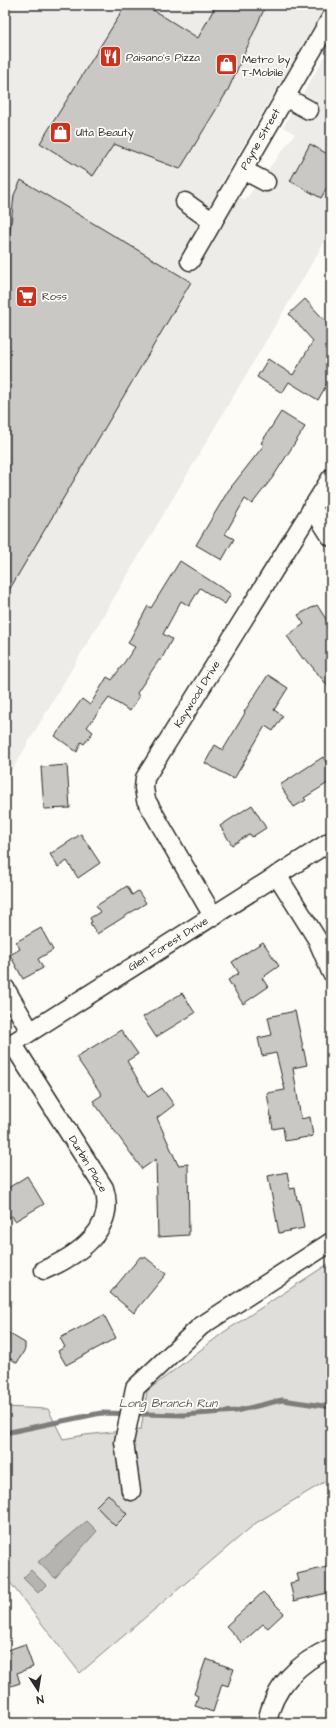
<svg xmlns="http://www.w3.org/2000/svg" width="336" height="1728" viewBox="0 0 336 1728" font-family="'Architects Daughter',sans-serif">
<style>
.built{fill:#edece8}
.green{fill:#dfdeda;stroke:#858482}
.water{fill:#b5b4b1;stroke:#7e7d7b}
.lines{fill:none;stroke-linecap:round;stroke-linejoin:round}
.stream{stroke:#7e7d7b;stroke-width:5}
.building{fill:#c9c8c4;stroke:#2b2b2b}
.minor-casing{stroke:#2b2b2b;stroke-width:21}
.minor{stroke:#fdfcf7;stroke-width:18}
.labels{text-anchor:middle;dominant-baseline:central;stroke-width:3.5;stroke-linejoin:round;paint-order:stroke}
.poi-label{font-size:11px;fill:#2b2b2b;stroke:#fdfcf7;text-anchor:start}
.street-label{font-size:11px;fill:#2b2b2b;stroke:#fdfcf7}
.water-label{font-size:12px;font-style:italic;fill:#5b5b5a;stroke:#fdfcf7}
</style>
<rect width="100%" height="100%" fill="#fdfcf7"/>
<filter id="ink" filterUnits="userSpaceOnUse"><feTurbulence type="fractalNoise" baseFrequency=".025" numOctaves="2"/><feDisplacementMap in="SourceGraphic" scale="8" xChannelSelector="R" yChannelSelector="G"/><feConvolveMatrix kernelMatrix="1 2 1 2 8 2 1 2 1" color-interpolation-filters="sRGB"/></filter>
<g filter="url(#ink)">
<!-- built -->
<polygon class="built" points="5,5 326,5 220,185 245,200 295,134 283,127 331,46 331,231 5,782"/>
<!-- green -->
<polygon class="green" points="331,1262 331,1478 256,1523 80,1673 5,1576 5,1407 48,1409 63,1439 85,1435 141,1429 147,1391 224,1332"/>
<!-- water -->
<g class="water">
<polygon points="87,1521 97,1531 55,1578 38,1562"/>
<polygon points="31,1570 46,1585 38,1593 23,1578"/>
</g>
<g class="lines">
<!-- stream -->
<polyline class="stream" points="5,1433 101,1413 184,1415 236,1411 282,1400 331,1407"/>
</g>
<!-- building -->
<g class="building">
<polygon points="126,5 145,5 198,38 216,5 266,5 228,90 180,169 114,144 93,176 40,143"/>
<polygon points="310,144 331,156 331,180 321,198 290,181"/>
<polygon points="21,180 191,282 5,597 5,279 14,195"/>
<polygon points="305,299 331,327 331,377 318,400 289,382 282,393 257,377 268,359 293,375 313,341 289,314"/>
<polygon points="281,412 305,427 273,477 252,504 245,499 225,534 234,539 222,560 196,545 228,491 264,445 261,443"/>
<polygon points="180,561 231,594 225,604 200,588 189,606 181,601 163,634 172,639 161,660 159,660 137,693 139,697 130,711 109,698 87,727 93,732 84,744 81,742 77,752 55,736 82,699 90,705 107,677 112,680 135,647 128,643 148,606 151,608"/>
<polygon points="317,605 331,627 331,690 305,658 303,659 287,636 304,624 298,615"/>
<polygon points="268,675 288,688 274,710 283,716 273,731 265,726 234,779 205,763 215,745 223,750 245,713 244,712"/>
<polygon points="323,757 331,770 331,781 304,798 306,800 294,807 280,785"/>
<polygon points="67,765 70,808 44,809 41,767"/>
<polygon points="252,805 266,828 252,837 250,834 232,845 220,826"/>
<polygon points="81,834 100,863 78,878 67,861 58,867 50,854"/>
<polygon points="127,886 132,895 138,891 146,903 97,934 90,923 92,922 90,918 100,912 96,906"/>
<polygon points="41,928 53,950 38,959 43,968 23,979 10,955 20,949 16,942"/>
<polygon points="263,942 279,966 262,978 268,987 243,1004 228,980 239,973 232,962"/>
<polygon points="182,993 195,1013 156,1037 143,1017"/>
<polygon points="295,1011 307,1065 293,1068 301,1119 310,1117 313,1136 285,1141 283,1127 273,1129 267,1093 285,1090 276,1053 262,1056 258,1038 272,1035 268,1017"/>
<polygon points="121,1030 138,1054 127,1061 148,1097 162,1088 174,1105 157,1118 178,1165 188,1164 189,1235 158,1237 156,1159 142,1169 93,1101 102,1095 76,1057"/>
<polygon points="287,1172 290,1189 295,1188 297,1200 299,1200 304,1228 279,1233 268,1176"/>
<polygon points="27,1176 44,1204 15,1221 12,1216 5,1220 5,1190"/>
<polygon points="140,1257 145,1257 166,1274 134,1313 110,1293"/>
<polygon points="104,1315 116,1338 66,1365 58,1351 65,1347 60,1338"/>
<polygon points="5,1331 25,1343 25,1349 17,1363 5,1355"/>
<polygon points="108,1494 127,1514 115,1526 96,1506"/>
<polygon points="331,1566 331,1592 294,1601 290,1583 299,1581 297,1574"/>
<polygon points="263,1592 284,1613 268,1628 263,1624 242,1643 226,1626"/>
<polygon points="25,1644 33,1667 17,1673 20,1683 5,1688 5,1646 6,1645 8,1650"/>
<polygon points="206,1659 234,1669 228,1686 222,1684 213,1712 195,1706 198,1696 194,1694"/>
</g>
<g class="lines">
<defs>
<g id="minor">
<polyline points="285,97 309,110"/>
<polyline points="243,170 266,182"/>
<polyline points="185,202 213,222"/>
<polyline points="190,261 331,18"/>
<polyline points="312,507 331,537"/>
<polyline points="277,875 317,939 331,972"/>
<polyline points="213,916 146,800 144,788 145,778 331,478"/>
<polyline points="5,988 30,1031"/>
<path d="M12,1043l92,145c13,41 -27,68 -60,82"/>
<polyline points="5,1048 331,841"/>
<polyline points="131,1491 124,1442 135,1388 201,1326 331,1242"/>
<path d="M267,1723c6,-36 32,-61 64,-75"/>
</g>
</defs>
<!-- minor casing -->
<use href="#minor" class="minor-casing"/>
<!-- minor -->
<use href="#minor" class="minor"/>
</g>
</g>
<!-- icons -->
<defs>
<symbol id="restaurant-square" viewBox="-11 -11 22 22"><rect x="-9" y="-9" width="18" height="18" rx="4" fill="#c8321e" stroke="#fdfcf7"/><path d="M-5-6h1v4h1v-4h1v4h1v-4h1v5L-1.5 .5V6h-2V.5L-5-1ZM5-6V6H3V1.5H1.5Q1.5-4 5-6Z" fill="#fff"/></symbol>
<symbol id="shop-square" viewBox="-11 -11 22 22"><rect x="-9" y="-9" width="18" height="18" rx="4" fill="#c8321e" stroke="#fdfcf7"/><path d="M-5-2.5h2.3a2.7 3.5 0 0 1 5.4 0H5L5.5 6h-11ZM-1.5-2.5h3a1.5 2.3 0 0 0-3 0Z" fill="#fff"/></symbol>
<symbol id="supermarket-square" viewBox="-11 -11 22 22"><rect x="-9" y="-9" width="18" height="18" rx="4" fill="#c8321e" stroke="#fdfcf7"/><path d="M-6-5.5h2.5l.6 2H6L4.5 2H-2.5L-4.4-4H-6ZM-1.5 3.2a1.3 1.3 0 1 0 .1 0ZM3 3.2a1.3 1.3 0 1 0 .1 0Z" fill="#fff"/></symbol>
</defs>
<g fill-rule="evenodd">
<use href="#restaurant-square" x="98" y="44" width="25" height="25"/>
<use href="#shop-square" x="214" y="52" width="25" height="25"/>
<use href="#shop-square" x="48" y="120" width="25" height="25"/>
<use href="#supermarket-square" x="14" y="284" width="25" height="25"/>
</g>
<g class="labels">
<!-- poi labels -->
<g class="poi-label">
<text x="126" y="57">Paisano's Pizza</text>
<text x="242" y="59">Metro by<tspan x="242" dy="13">T-Mobile</tspan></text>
<text x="76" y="132">Ulta Beauty</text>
<text x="42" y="296">Ross</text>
</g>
<!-- street labels -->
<g class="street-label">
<text transform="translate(260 139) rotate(-60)">Payne Street</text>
<text transform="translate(197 694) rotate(-58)">Kaywood Drive</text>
<text transform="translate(168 944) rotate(-32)">Glen Forest Drive</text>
<text transform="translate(88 1164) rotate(59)">Durbin Place</text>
</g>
<!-- water labels -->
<g class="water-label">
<text x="168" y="1403">Long Branch Run</text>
</g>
</g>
<!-- margin -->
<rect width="336" height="1728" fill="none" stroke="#fdfcf7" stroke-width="20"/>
<rect x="10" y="10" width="316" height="1708" fill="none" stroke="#2b2b2b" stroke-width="1.5" filter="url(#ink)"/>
<!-- north arrow -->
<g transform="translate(38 1690) rotate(168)" stroke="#fdfcf7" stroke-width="3" paint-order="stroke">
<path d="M0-3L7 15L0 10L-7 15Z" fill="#2b2b2b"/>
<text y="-6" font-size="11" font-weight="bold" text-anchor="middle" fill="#2b2b2b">N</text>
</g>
</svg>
